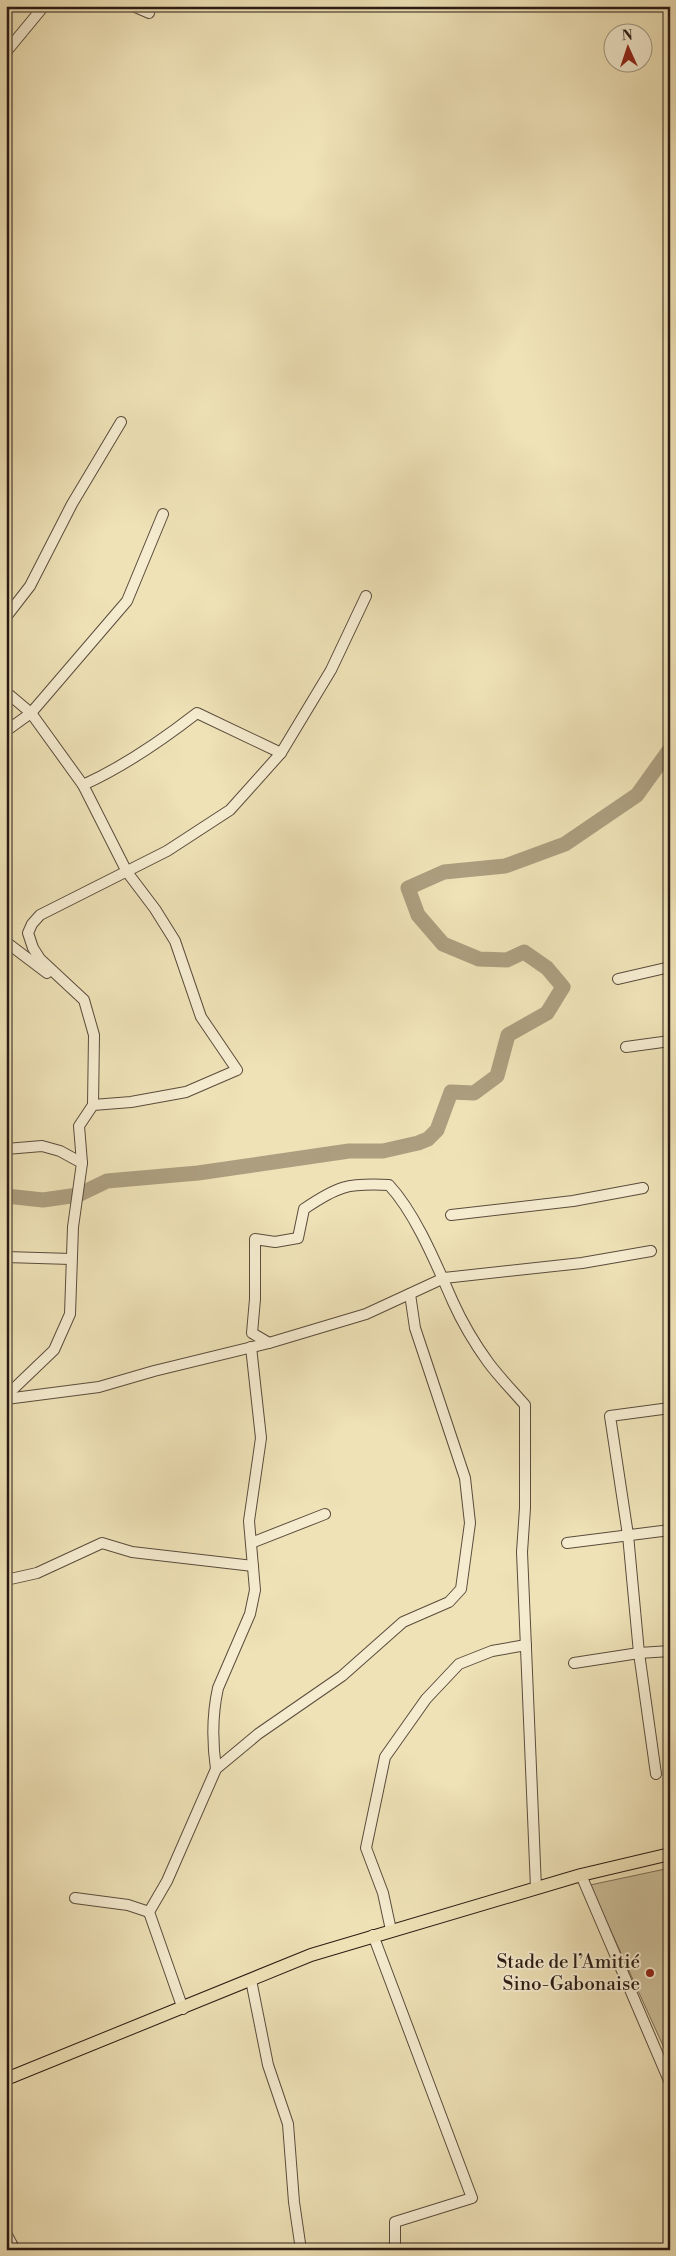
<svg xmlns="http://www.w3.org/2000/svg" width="676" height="2256" viewBox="0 0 676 2256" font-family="'Libre Bodoni',serif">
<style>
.green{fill:#cdc09b;stroke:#7b6d57}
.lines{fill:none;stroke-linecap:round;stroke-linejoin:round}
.river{stroke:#ac9e7f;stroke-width:15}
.minor-casing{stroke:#5a4c3c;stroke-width:12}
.major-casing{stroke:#291a13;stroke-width:14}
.minor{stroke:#f5ecd0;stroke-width:10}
.major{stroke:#efe2b7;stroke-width:12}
.poi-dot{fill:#8f2418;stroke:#f5ecd0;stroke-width:2}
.labels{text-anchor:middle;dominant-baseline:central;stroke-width:4;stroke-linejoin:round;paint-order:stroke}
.poi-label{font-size:19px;fill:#291a13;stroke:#f5ecd0;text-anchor:end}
</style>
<rect width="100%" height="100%" fill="#efe2b7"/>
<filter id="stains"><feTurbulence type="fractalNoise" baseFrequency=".004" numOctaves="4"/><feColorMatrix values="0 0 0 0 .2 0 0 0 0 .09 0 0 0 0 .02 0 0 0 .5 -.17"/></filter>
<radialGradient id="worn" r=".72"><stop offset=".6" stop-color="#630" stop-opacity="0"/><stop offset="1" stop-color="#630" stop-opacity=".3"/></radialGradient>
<!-- green -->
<polygon class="green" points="670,1868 670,2061 590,1885"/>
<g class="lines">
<!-- river -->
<polyline class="river" points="6,1196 43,1200 78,1195 107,1181 198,1173 349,1151 383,1151 418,1143 428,1139 437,1130 451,1092 474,1093 497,1076 508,1035 547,1013 563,987 547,968 524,952 507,960 479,959 443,944 418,915 408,888 444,872 505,866 565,844 637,795 670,749"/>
<defs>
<g id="minor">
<polyline points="133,6 149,13"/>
<polyline points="6,52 44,6"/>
<polyline points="6,617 30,586 72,504 121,422"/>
<polyline points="6,692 31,713 83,785 127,872 155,909 175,941 201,1017 237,1070 186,1092 131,1102 93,1105"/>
<polyline points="6,731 31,713 127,601 163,514"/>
<path d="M83,785c42,-19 78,-44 114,-72l84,40"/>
<polyline points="6,942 47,973"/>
<polyline points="618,979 670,967"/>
<polyline points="626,1047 670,1041"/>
<polyline points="6,1149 42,1146 60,1151 82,1163 73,1227 70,1314 54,1350 6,1396"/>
<polyline points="82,1163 79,1126 93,1105 94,1035 84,1000 40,959 33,948 28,933 32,924 40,915 167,851 230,810 281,753 331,670 366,596"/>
<polyline points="451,1215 573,1201 643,1188"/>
<polyline points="6,1257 71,1259"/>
<path d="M269,1343l-17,-10 3,-34v-60l20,3 23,-4 6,-29c34,-23 43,-26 85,-24 27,29 48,81 64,117 9,20 22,42 35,60 11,15 25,29 37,43v103l-3,44 14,336"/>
<polyline points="6,1399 99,1387 154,1371 269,1343 366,1314 444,1278 582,1263 651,1251"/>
<polyline points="251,1543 325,1514"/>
<polyline points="567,1543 670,1530"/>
<polyline points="6,1580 37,1573 102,1543 132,1552 253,1566"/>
<polyline points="574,1663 639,1653 670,1651"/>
<path d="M216,1769c-4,-28 -4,-54 2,-81l32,-74 5,-24 -6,-69 12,-83 -10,-91"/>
<polyline points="656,1774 639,1653 628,1535 610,1416 670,1408"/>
<polyline points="581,1875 670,2083"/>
<polyline points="75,1898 128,1905 149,1912"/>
<polyline points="391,1930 383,1893 366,1848 385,1757 426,1699 459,1664 492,1651 526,1645"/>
<polyline points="373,1935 472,2198 395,2222 395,2250"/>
<polyline points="251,1980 268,2065 288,2124 294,2202 301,2250"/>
<polyline points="183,2009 149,1912 167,1881 216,1769 258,1734 342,1676 403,1622 449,1602 461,1589 470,1523 465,1478 415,1328 410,1294"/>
<polyline points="6,2233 15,2250"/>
</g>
<polyline id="major" points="6,2079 311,1955 581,1875 670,1854"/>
</defs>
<!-- minor casing -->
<use href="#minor" class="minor-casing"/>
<!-- major casing -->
<use href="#major" class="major-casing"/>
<!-- minor -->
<use href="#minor" class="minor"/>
<!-- major -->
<use href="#major" class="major"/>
</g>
<!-- markers -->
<circle class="poi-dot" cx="650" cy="1973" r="5"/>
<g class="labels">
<!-- poi labels -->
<g class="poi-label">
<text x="640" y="1962">Stade de l’Amitié<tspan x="640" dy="22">Sino-Gabonaise</tspan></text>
</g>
</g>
<!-- margin -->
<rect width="676" height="2256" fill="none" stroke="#efe2b7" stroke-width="25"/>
<rect x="8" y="8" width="661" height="2241" fill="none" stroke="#291a13" stroke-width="2.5"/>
<rect x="12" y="12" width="651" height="2231" fill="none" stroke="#291a13"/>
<!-- north arrow -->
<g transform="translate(628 48) rotate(357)"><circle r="24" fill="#f5ecd0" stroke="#a39884"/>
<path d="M0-4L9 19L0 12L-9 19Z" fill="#8f2418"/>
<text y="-8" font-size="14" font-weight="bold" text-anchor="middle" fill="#291a13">N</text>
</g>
<rect width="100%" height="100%" filter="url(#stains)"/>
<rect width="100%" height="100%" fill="url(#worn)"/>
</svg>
